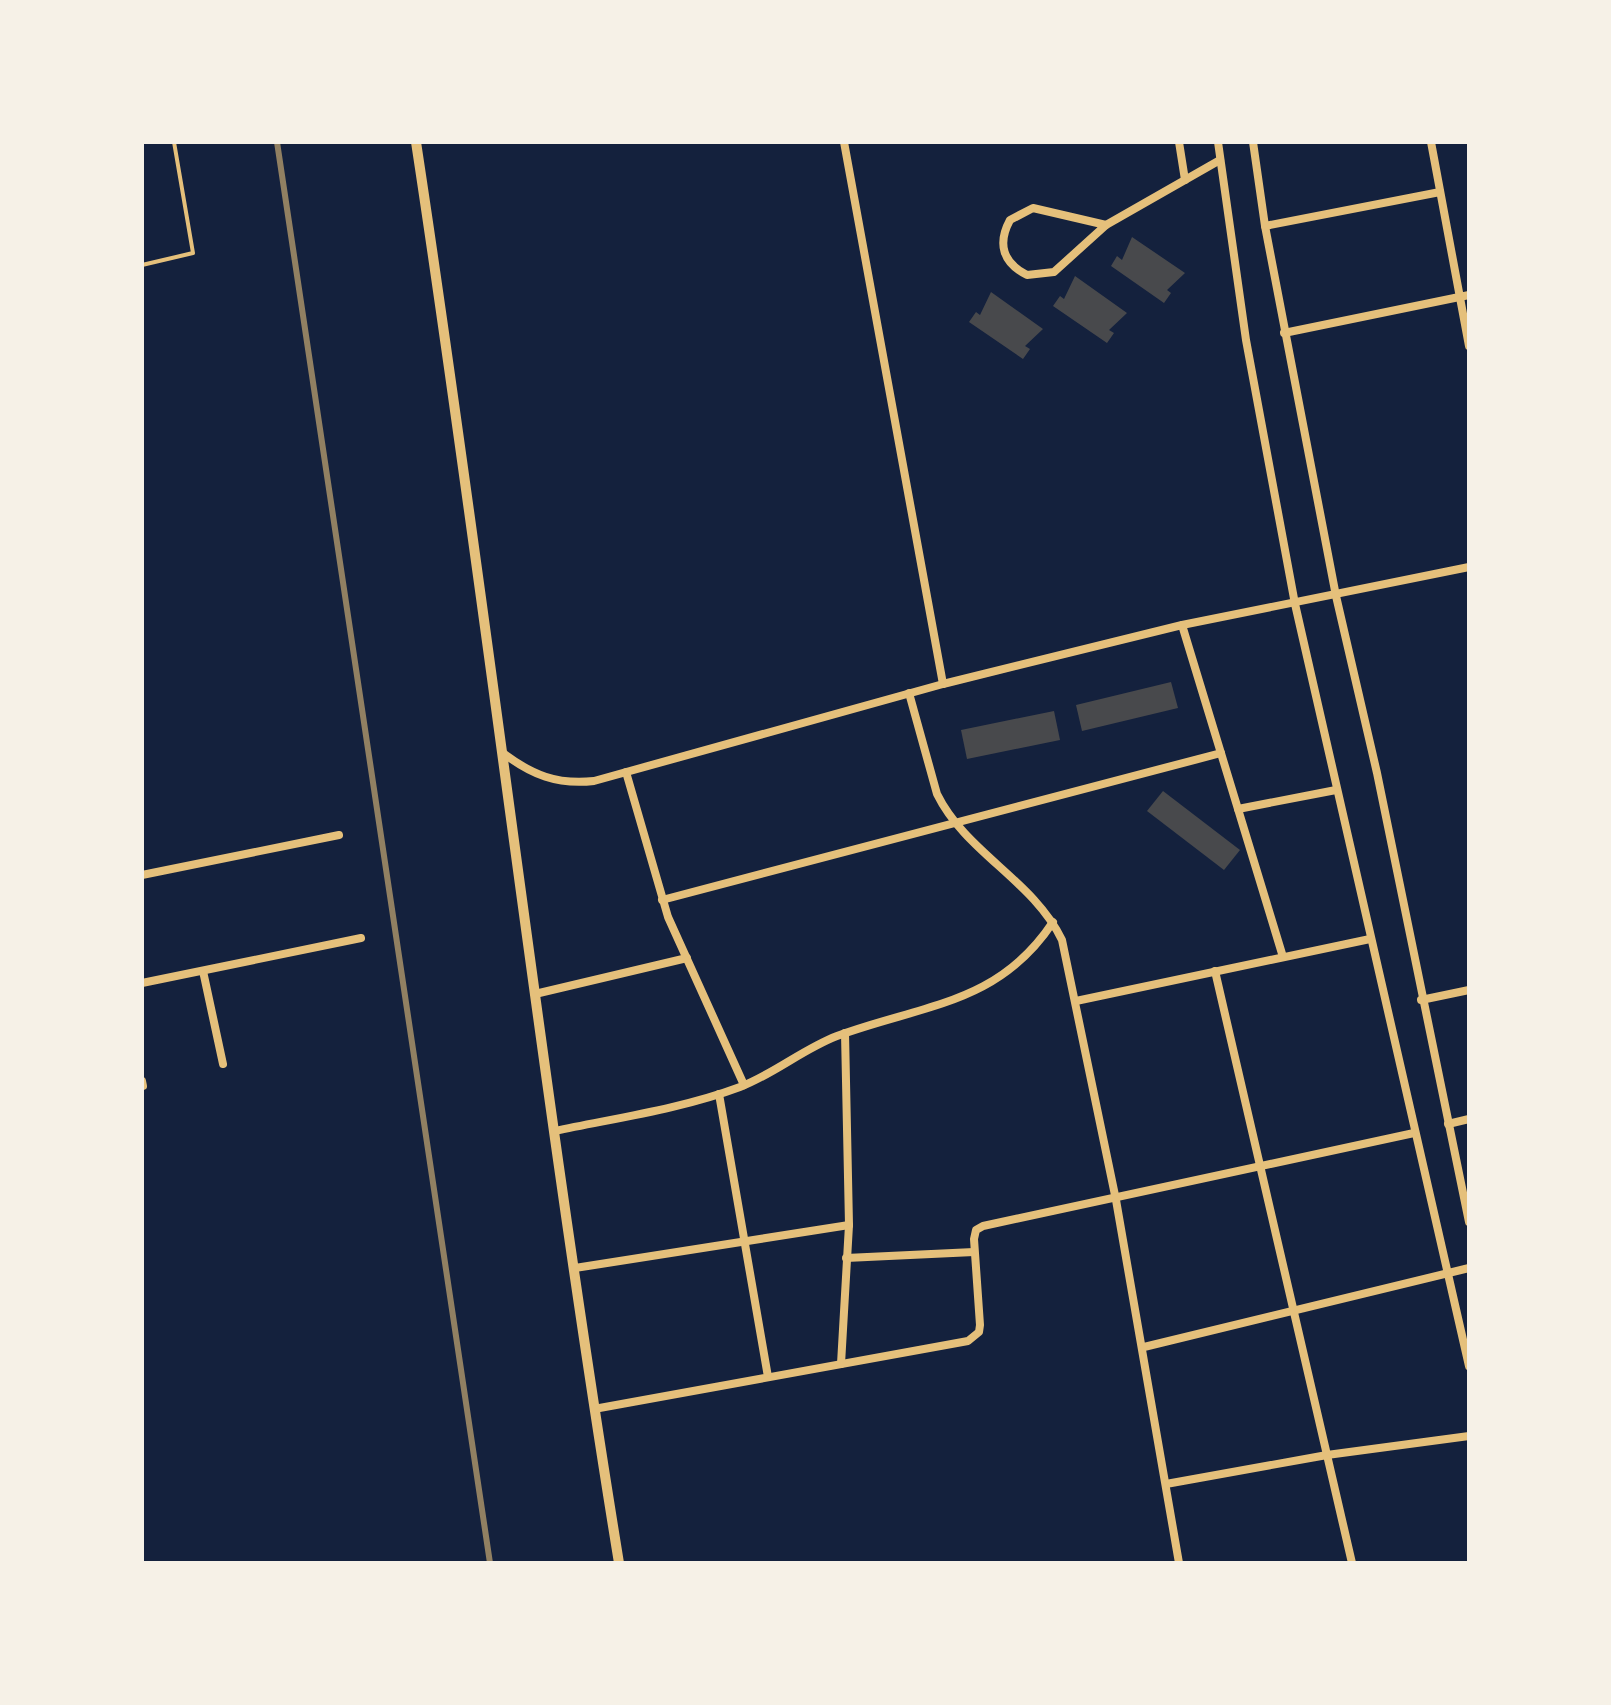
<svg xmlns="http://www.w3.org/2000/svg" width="1611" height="1705" viewBox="0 0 1611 1705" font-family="Barlow,sans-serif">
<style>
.building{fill:#48494c}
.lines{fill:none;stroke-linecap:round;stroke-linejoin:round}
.service{stroke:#e5c07b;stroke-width:4}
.minor{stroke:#e5c07b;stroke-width:8}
.tertiary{stroke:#e5c07b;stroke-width:10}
.rail{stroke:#918062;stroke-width:6}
</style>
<rect width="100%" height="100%" fill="#14213d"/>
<!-- building -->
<g class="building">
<polygon points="1132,237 1185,273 1167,290 1171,293 1164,303 1111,266 1117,256 1122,260"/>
<polygon points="1075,276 1127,313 1109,330 1114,333 1107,343 1053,306 1060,296 1064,299"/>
<polygon points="991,292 1043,329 1025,346 1030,349 1023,359 969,322 976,312 980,315"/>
<polygon points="1171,682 1178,708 1082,731 1076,705"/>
<polygon points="1054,711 1060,740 967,759 961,730"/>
<polygon points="1163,791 1240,850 1224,870 1147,811"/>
</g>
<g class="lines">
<!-- service -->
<polyline class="service" points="142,265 193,253 174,142"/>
<!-- minor -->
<g class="minor">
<polyline points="844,142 943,684"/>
<polyline points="1179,142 1185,180"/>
<polyline points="1218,142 1246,340 1295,604 1469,1366"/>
<polyline points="1253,142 1265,226 1336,596 1377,773 1469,1222"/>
<polyline points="1431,142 1469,346"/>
<path d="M1033,208l73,17 -52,47 -27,3c-24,-12 -30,-31 -17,-55z"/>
<polyline points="1106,225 1220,160"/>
<polyline points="1265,226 1440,192"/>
<polyline points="1284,333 1469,295"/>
<polyline points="1182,625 1283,957"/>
<path d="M909,693l28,101c29,59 96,86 125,146l54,260 63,363"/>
<path d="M503,753c29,22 54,32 91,28l349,-97 239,-59 287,-58"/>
<polyline points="626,772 668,917 744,1085"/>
<polyline points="1238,809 1336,790"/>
<polyline points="142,875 339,835"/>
<polyline points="662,900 1221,753"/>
<polyline points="203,971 223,1064"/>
<polyline points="1215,971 1352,1563"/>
<polyline points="142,983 361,938"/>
<polyline points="535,994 687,958"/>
<polyline points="1421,1000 1469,990"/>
<polyline points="1076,1001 1370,939"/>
<polyline points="142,1081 143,1086"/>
<polyline points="719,1094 768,1377"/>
<polyline points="1448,1124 1469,1119"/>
<path d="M555,1131c61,-13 126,-22 185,-44 34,-13 63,-38 97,-51 87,-32 161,-31 216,-114"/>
<polyline points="846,1258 974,1252"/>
<polyline points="575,1268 849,1225"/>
<polyline points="1144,1347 1469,1268"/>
<polyline points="841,1364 849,1225 845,1033"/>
<polyline points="594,1409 968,1341 979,1332 980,1325 974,1239 976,1230 983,1226 1414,1133"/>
<polyline points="1166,1484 1327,1455 1469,1436"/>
</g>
<!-- tertiary -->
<path class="tertiary" d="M416,142c72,473 126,949 203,1421"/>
<!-- rail -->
<polyline class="rail" points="277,142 490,1563"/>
</g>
<!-- border -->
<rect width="1611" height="1705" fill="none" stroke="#f6f1e7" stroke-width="288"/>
</svg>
